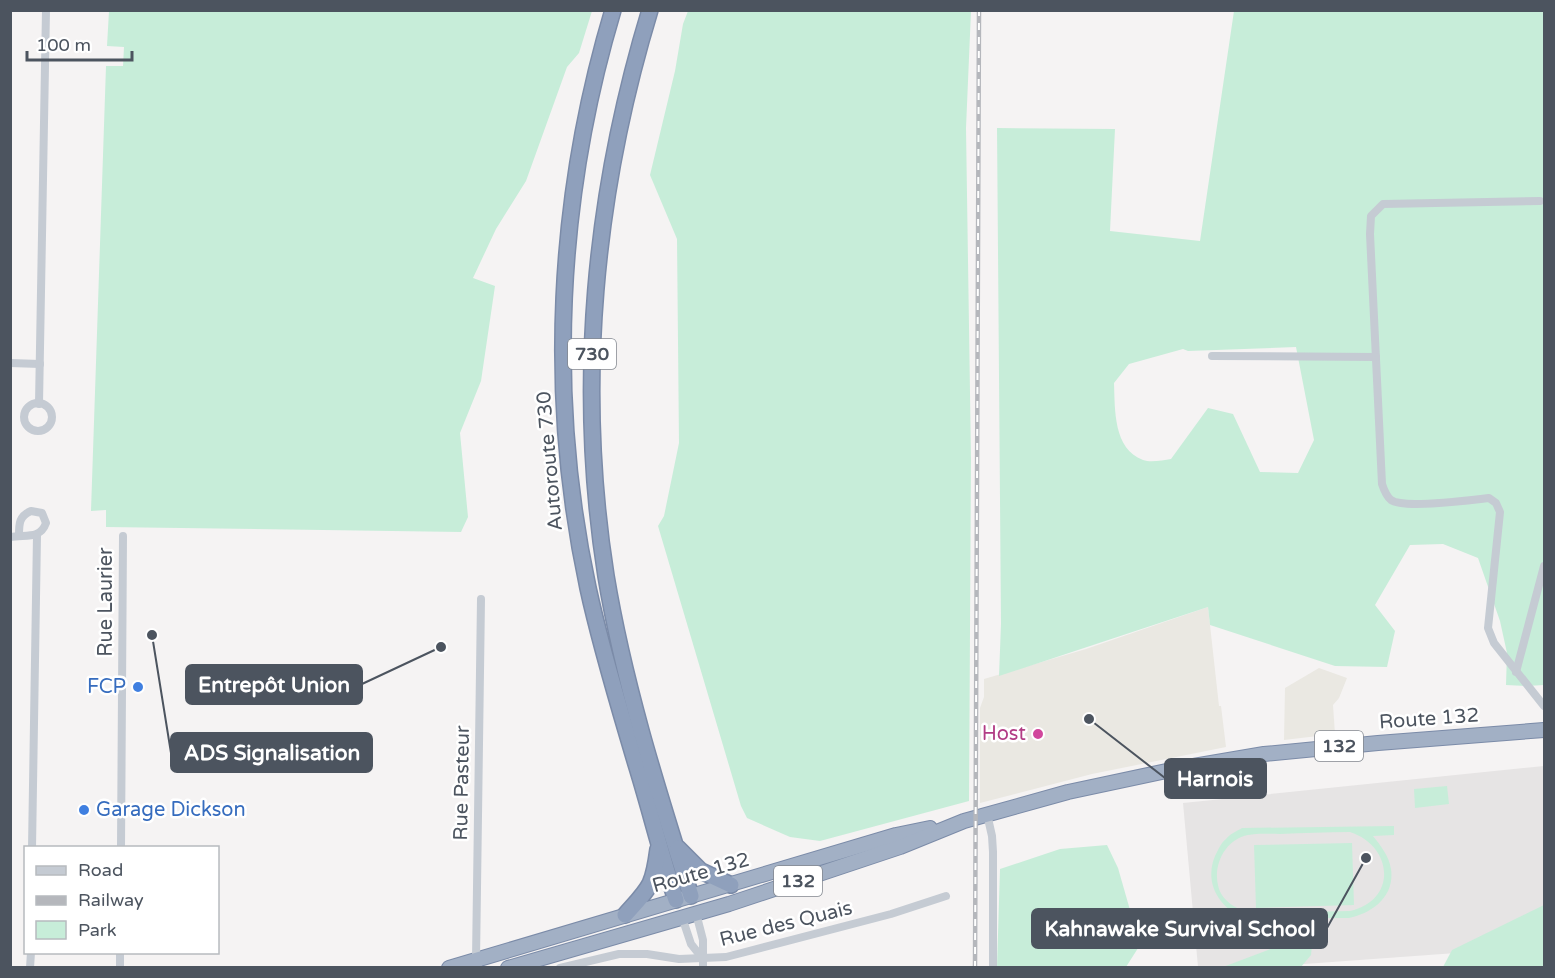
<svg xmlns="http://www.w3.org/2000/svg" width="1555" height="978" viewBox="0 0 1555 978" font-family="'Varela Round',sans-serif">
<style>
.commercial{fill:#eae8e2}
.education{fill:#e6e4e4}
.green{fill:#c7edd9;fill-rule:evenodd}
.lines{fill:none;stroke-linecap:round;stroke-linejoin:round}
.trunk-casing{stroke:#7b8ba8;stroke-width:16}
.motorway-casing{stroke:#7b8ba8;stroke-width:18}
.minor{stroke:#c5cbd3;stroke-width:8}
.trunk{stroke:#a2b0c5;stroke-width:14}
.motorway{stroke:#8fa0bc;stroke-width:15}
.rail-casing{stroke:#b5b7bc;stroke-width:4.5}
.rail{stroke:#fff;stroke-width:2;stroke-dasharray:7;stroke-linecap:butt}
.shop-dot{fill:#3f7fe0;stroke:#fff;stroke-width:2}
.hotel-dot{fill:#d1479c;stroke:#fff;stroke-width:2}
.labels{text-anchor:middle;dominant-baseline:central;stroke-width:5;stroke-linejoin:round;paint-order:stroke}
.shield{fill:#fff;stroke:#82878f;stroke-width:1.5}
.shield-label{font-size:18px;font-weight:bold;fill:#4c545f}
.street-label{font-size:20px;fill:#4c545f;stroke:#fff}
.shop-label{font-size:20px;fill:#366cbe;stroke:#fff;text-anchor:end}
.hotel-label{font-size:20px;fill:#b23c85;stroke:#fff;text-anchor:end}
.leader{fill:none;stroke:#4c545f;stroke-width:2}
.callout-dot{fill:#4c545f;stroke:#fff;stroke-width:2}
.callout{fill:#4c545f;stroke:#4c545f;stroke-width:2}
.callout-label{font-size:21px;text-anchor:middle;font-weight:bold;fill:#fff}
</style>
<rect width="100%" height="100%" fill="#f5f3f3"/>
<!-- commercial -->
<g class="commercial">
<polygon points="1208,607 1219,706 1221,706 1226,747 1092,774 980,803 980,708 984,697 984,679 1086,649"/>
<polygon points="1319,668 1347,678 1339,698 1333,705 1335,734 1284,740 1285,688"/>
</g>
<!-- education -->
<polygon class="education" points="1544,766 1544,914 1456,953 1262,967 1198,967 1183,803"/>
<!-- green -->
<g class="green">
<polygon points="109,11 592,11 579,53 567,67 526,181 496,229 473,278 495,286 481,381 460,433 468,517 461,532 106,527 106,510 91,511 106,66 123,66 124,47 107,46"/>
<polygon points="688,11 971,11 966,128 971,459 969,801 820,841 790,837 747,818 741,806 658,526 664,516 679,443 677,239 650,175 675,71 683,24"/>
<path d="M1234,11h310v674l-17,1 -21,-1 1,-32 -7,-32 -22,-63 -35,-14 -33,1 -35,60 20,26 -8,36 -52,-1 -125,-41 -2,-18 -209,69 2,-52 -4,-496 118,1 -5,102 90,10zM1296,347l18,93 -16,33 -38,-1 -27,-58 -25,-6 -37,51c-8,1 -20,4 -28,1 -30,-11 -28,-51 -29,-77l15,-19 54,-15 5,2z"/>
<polygon points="1447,786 1449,804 1415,808 1414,789"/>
<path d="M1394,826v9l-21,1c8,10 16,20 18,33 4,27 -18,44 -42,49h-105c-28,-12 -42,-40 -26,-68 2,-4 5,-9 8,-11 4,-5 11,-8 16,-11zM1350,832c43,14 48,68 0,79l-98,2c-15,-3 -31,-12 -34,-28 -5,-21 8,-46 30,-50 10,-2 22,-1 32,-1 23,-1 47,-2 70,-2z"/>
<polygon points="1352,843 1354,905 1256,908 1254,845"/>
<polygon points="1107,845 1118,868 1140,945 1126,967 997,967 1000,869 1060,849"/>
<polygon points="1544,905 1544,967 1443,967 1452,950"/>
<polygon points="1297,939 1312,945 1311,955 1301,967 1223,967"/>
</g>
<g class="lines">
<defs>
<g id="trunk">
<polyline points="449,968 896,835 930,828"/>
<polyline points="508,968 729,904 900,847 964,821 1068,792 1176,769 1264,754 1378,743 1544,730"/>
</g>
<g id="motorway">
<path d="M613,10c-56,187 -66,387 -25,578 13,60 31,118 48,176 14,45 25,91 40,136"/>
<path d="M650,10c-56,184 -74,376 -44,566 18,109 52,215 85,320"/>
<polyline points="678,848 701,871 731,885"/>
<path d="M625,915c25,-28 28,-28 33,-66"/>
</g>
</defs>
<!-- trunk casing -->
<use href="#trunk" class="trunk-casing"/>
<!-- motorway casing -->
<use href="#motorway" class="motorway-casing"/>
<!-- minor -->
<g class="minor">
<path d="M1540,201l-157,3 -12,12 -1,18 12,250c2,6 4,12 9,16 12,9 80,0 98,-2l7,5 4,9 -12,116 6,15 50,63"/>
<polyline points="1212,356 1376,357"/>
<polyline points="10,363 40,364"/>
<circle cx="38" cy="417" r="14"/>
<polyline points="39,404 46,10"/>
<path d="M10,537c15,-3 30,3 36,-14l-4,-10 -11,-2c-12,5 -12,13 -12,24"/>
<polyline points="1516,672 1544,566"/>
<polyline points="987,814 992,836 993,852 993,968"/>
<polyline points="32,848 37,535"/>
<polyline points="121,848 123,536"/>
<polyline points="696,913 703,940 703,968"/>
<polyline points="682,917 691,944 703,959"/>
<polyline points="30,968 31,952"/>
<polyline points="120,968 120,952"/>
<polyline points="478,968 476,960 481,599"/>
<polyline points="560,968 619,954 647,954 679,959 726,957 891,914 946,896"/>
</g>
<!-- trunk -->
<use href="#trunk" class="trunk"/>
<!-- motorway -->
<use href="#motorway" class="motorway"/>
<defs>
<polyline id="rail" points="975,968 979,10"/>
</defs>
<!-- rail casing -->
<use href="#rail" class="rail-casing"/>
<!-- rail -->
<use href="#rail" class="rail"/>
</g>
<!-- markers -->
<g class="shop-dot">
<circle cx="138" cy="687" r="6"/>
<circle cx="84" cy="810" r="6"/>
</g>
<circle class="hotel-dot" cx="1038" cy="734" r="6"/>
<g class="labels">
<!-- shield labels -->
<g class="shield">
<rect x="568" y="339" width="48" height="30" rx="4.5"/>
<rect x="1315" y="731" width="48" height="30" rx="4.5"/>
<rect x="774" y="866" width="48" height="30" rx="4.5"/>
</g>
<g class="shield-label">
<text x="592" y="354">730</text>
<text x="1339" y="746">132</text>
<text x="798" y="881">132</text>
</g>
<!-- street labels -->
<g class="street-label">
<text transform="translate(550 461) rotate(-95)">Autoroute 730</text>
<text transform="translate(106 602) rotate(-90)">Rue Laurier</text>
<text transform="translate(1429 719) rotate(-4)">Route 132</text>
<text transform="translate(462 783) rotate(-89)">Rue Pasteur</text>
<text transform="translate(701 873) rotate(-16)">Route 132</text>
<text transform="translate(786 924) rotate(-14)">Rue des Quais</text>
</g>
<!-- shop labels -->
<g class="shop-label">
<text x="126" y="687">FCP</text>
<text x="96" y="810" text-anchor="start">Garage Dickson</text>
</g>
<!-- hotel labels -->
<g class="hotel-label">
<text x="1026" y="734">Host</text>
</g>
</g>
<!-- callouts -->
<path class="leader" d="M441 647L362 684M152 635L171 753M1089 719L1165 778M1366 858L1327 928"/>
<g class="callout-dot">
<circle cx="441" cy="647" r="6"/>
<circle cx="152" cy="635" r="6"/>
<circle cx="1089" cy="719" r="6"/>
<circle cx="1366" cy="858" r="6"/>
</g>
<g class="callout">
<rect x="186" y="665" width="176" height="39" rx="6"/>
<rect x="171" y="733" width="201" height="39" rx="6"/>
<rect x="1165" y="759" width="101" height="39" rx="6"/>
<rect x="1032" y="909" width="295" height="39" rx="6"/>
</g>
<g class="callout-label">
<text x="274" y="692">Entrepôt Union</text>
<text x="272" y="760">ADS Signalisation</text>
<text x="1215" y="786">Harnois</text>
<text x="1180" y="936">Kahnawake Survival School</text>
</g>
<!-- border -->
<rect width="1555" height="978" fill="none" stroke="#4c545f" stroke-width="24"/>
<!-- legend -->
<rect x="24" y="846" width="195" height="108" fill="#ffffff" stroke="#b7bbbf" stroke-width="1.5"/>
<rect x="36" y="866" width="30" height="9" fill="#c5cbd3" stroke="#b7bbbf" stroke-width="1.5"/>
<text x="78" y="876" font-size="18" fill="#4c545f">Road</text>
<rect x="36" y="896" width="30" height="9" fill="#b5b7bc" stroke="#b7bbbf" stroke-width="1.5"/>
<text x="78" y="906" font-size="18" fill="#4c545f">Railway</text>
<rect x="36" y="921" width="30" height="18" fill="#c7edd9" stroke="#b7bbbf" stroke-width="1.5"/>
<text x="78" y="936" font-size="18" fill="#4c545f">Park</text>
<!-- scale -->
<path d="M27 51v9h105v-9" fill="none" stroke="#4c545f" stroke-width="3"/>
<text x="36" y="51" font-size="18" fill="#4c545f" stroke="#ffffff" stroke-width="4.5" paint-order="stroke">100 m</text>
</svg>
